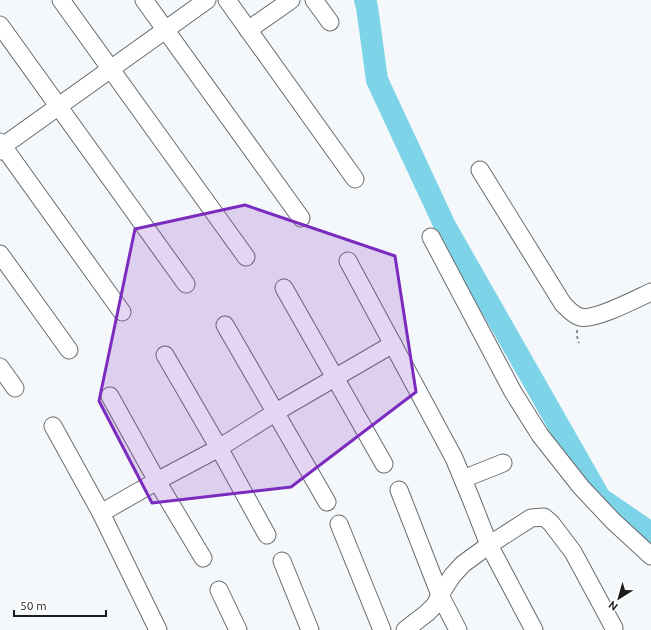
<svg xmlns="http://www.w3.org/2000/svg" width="651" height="630" viewBox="0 0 651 630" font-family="Ubuntu,sans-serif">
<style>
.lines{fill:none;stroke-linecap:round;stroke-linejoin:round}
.river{stroke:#7dd3e7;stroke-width:22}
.minor-casing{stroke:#6a6c6e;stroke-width:19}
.path{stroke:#888a8b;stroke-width:2;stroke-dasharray:3 3;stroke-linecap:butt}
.minor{stroke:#fff;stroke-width:17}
.marked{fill:#7b2cbf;fill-opacity:0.2;stroke:#7b2cbf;stroke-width:3;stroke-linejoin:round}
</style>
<rect width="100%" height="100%" fill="#f5f8fa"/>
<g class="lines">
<!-- river -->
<polyline class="river" points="365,0 367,7 377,80 445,226 600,498 651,533"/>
<defs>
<g id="minor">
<polyline points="61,0 246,257"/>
<polyline points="144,0 301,218"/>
<polyline points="227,0 355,179"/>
<polyline points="314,0 330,22"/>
<polyline points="0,25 186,284"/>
<polyline points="248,30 291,0"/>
<polyline points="0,142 122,312"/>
<polyline points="0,151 3,146 207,0"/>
<path d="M480,170l83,134c5,5 10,11 17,13 14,4 56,-18 71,-25"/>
<polyline points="431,237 513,392 540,435 581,487 613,521 651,556"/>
<polyline points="0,254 69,350"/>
<polyline points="348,261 454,458 471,499 489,545 534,630"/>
<polyline points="284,288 384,464"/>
<polyline points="225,325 327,502"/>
<polyline points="165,355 219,448 267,535"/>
<polyline points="0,367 15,388"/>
<polyline points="110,396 157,481 203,558"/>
<polyline points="53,426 101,513 158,630"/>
<polyline points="463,479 503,463"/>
<polyline points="399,490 440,595 458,630"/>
<polyline points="101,513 157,481 219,448 276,412 393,344"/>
<polyline points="339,524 382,630"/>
<polyline points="282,561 310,630"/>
<polyline points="219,590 238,630"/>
<polyline points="405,630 427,613 435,605 440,595 452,576 463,564 489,545 531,518 544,517 551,523 573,552 614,628"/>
</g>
</defs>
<!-- minor casing -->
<use href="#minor" class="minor-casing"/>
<!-- path -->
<polyline class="path" points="577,330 577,336 579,343"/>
<!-- minor -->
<use href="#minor" class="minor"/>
</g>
<!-- marked area -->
<path class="marked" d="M245,205l150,51 21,136 -125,95 -139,16 -53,-102 36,-172z"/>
<!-- north arrow -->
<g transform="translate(619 598) rotate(217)" stroke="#ffffff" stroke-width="3" paint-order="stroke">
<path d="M0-3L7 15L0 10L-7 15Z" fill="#1b1c1c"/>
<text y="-6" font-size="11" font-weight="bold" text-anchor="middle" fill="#1b1c1c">N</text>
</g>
<!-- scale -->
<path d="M14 610v6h92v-6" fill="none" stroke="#1b1c1c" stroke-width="2"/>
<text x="20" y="610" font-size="12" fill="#1b1c1c" stroke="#ffffff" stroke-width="3" paint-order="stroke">50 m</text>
</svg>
